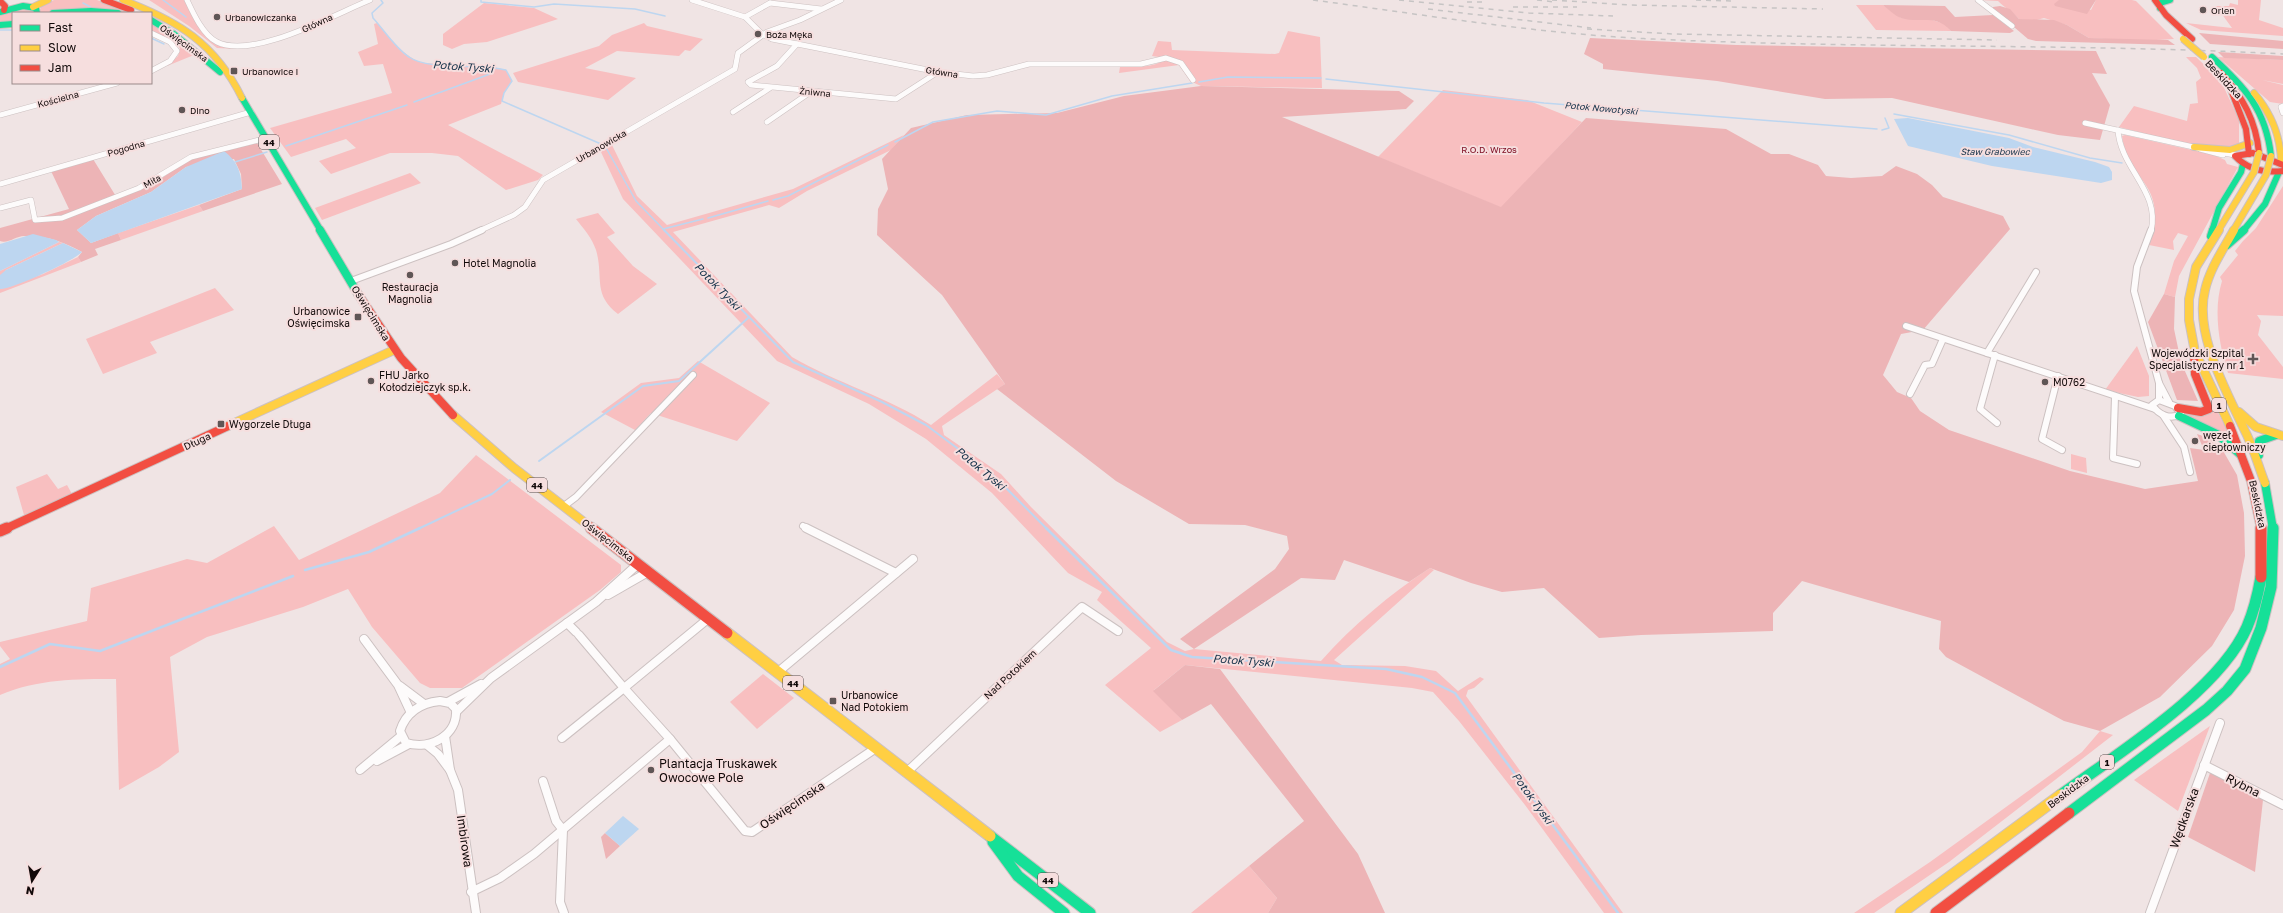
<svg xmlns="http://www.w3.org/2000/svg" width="2283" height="913" viewBox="0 0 2283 913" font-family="'Golos Text',sans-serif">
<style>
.green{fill:#f8bfc0}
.forest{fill:#edb4b6}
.water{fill:#bdd6f0}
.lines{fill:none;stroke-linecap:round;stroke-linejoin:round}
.stream-far2{stroke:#bdd6f0;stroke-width:1.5}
.stream-far1{stroke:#bdd6f0;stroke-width:2}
.stream{stroke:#bdd6f0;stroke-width:2.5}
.street-far2-casing{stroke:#ccc1c1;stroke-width:6}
.street-far1-casing{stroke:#ccc1c1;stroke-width:8}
.street-casing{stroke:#ccc1c1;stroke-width:10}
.fast-far2-casing{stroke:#ccc1c1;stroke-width:8}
.fast-far1-casing{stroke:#ccc1c1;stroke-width:10}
.fast-casing{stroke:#ccc1c1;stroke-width:13}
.slow-far2-casing{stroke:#ccc1c1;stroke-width:8}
.slow-far1-casing{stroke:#ccc1c1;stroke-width:10}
.slow-casing{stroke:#ccc1c1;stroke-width:13}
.jam-far2-casing{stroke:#ccc1c1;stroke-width:8}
.jam-far1-casing{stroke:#ccc1c1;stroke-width:10}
.jam-casing{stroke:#ccc1c1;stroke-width:13}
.street-far2{stroke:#fdfbfb;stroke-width:5}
.street-far1{stroke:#fdfbfb;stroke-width:6}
.street{stroke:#fdfbfb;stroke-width:8}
.fast-far2{stroke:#16e098;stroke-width:6}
.fast-far1{stroke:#16e098;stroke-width:8}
.fast{stroke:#16e098;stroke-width:11}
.slow-far2{stroke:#ffcf43;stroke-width:6}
.slow-far1{stroke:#ffcf43;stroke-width:8}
.slow{stroke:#ffcf43;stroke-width:11}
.jam-far2{stroke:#f24e42;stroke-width:6}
.jam-far1{stroke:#f24e42;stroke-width:8}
.jam{stroke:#f24e42;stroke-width:11}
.rail{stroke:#c6c4c4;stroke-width:1.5;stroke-dasharray:5 5;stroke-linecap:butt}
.slow-bridge-casing{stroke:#ccc1c1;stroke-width:8;stroke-linecap:butt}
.slow-bridge{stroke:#ffcf43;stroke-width:6}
.poi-dot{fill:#5f5656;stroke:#f6dede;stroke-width:1.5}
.labels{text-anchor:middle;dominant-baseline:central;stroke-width:4;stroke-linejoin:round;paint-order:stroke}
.far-poi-label{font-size:9px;fill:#110909;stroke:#f6dede;text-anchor:start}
.far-street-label{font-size:9px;fill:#110909;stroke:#f6dede}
.far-water-label{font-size:9px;font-style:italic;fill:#123048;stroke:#f6dede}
.shield{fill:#f6dede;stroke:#564949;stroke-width:1}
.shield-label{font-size:9px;font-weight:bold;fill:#110909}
.far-park-label{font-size:9px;fill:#801126;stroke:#f6dede}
.street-label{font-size:10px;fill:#110909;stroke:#f6dede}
.poi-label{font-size:10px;fill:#110909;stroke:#f6dede;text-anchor:start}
.water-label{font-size:11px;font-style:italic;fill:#123048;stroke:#f6dede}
.near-poi-label{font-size:12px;fill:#110909;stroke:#f6dede;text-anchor:start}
.near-street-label{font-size:12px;fill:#110909;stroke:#f6dede}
</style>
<rect width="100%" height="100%" fill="#f0e4e4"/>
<!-- green -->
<g class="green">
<polygon points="54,0 97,0 133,13 109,11 39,13 41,7"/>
<polygon points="149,0 184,0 196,21 216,44 259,44 239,49 217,48 189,26"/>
<path d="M1980,0h79l32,10 5,-10h36l4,1 38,38 -35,2 -50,-3 -22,-13 -23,-7 -11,3 -14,-2c-7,-8 -14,-11 -21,-18z"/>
<polygon points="2238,0 2261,0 2259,20 2283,28 2283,36 2201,30 2186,23 2232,28 2216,6 2229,6 2230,3 2238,5"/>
<polygon points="484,3 534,8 558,19 487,42 464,44 452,49 443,45 443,34"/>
<polygon points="1856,5 1883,5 1901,18 1929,19 1945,24 1951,31 1876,30"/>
<polygon points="22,8 33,11 33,13 13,13 13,23 0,24 0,13"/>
<path d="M377,23c14,15 26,34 46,40l71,4 12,3 6,11 -8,12 -3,11 -53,21 95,50 -5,5 -32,10 -48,-34 -26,-3h-42l-59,21 -12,-13 37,-13 -10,-9 -55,18 -21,-29 122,-35 -9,-29 -19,2 -6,-14 20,-8 -4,-20z"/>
<polygon points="644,23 647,26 703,39 690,51 685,50 679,56 617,51 585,68 636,78 608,100 518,82 513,73 599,46 612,35"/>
<polygon points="151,24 194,55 167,66 178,56 180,48 171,40 151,31"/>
<path d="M1288,31l32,6 2,51 -121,-2 -11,-5 -11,-16 -60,8 1,-6c14,-1 35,2 46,-9l-14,-2 6,-15 13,1 1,8 103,4 4,-1z"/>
<path d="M2186,57h10l25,24 18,39v23c-19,13 -96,-10 -120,-16l15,-21 53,15 3,-17 8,-1 -2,-21 5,-4 -4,-10z"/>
<polygon points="2218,57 2283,60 2283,84 2262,80 2283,85 2283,104 2270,102"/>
<polygon points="1443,90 1527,100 1582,122 1502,208 1378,157"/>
<path d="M904,135l-13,15 -84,41 -28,17 -10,-3 -96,27 119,125c45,26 95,40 139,68l66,-51 8,10 -63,42 2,9 57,39 30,33 136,135 18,9 9,-2 127,12c31,-35 69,-67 109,-93l4,2 -100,90 8,5 63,1 31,5 22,20 22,-14 4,2 -10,9 -6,2 -2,6 157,217h-19l-79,-108 -66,-84 -26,-29 -21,-4 -227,-23 -31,25 28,30 -22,12 -55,-47 46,-37 -54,-48 5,-8 -34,-19 -76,-80 -66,-54 -57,-35 -92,-43 -154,-162 -23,-49 11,-7 26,53 30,29 126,-36z"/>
<path d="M2125,135l89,20 11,5 2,4 11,3 -59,109 -4,21 -11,-3 10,-33 14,-25 -10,-3 -5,8 1,9 -25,-5c21,-63 -20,-60 -27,-109z"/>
<polygon points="410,173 421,183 322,220 315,208"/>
<path d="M2283,186v130l-26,-1 4,6 -3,14 25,32v12l-55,-6c-9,-28 -15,-63 -6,-92l-2,-4 18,-22 -3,-4 8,-10 13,-13z"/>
<polygon points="199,205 203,211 121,240 118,233"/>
<path d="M598,213l17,20 -8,4 26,29 24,18 -39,30c-26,-20 -14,-37 -22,-64 -4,-12 -12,-21 -20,-31z"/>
<polygon points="59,242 63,243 6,270 0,279 0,271"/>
<polygon points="78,257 81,262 0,293 0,289 43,274"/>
<polygon points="215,288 234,310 150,342 157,353 103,374 86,339"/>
<polygon points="2137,346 2149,376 2149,396 2138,397 2105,390"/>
<polygon points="698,361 770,403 737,441 651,413 635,430 601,412 641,383 679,378"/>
<polygon points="2215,407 2233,442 2184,416 2184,412"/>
<polygon points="2071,454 2086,458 2087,473 2071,469"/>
<path d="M476,455l145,110v7l-21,18 -138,98h-32l-10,-5 -48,-56 -24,-38 -45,18 -96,30 -37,20 9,95 -20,15 -40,23 -3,-111c-39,0 -79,0 -116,16v-31l10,-5 -10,-13v-4l87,-21 4,-33 96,-29 20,4 67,-37 25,34 141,-67z"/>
<polygon points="47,474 58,489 67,485 72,494 24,515 16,487"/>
<polygon points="763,674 794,698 757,729 730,702"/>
<polygon points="2210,726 2178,811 2134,780"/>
<polygon points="2100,731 2113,735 1949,862 1874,913 1854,913 1930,862 2082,752"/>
<polygon points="1249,866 1277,898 1268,913 1191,913"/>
</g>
<!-- forest -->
<g class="forest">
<polygon points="2059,0 2096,0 2087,14 2055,6 2054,4"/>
<path d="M1883,5l62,1 10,11 38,-2 21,16 -4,2 -59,-2c-16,-18 -31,-7 -50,-13 -6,-2 -13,-9 -18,-13z"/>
<polygon points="2000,6 2010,9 2019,19 2054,20 2067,25 2089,38 2168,40 2175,45 2036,41 2028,39 1993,9 1993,7"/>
<polygon points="2199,33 2283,41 2283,49 2210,44"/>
<polygon points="1590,38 1736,45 2096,51 2107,74 2092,73 2110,105 2100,140 2058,135 1892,98 1825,99 1717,81 1603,69 1603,64 1584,54"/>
<polygon points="2218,52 2283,56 2283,60 2224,58"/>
<polygon points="1201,86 1399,91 1414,101 1406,109 1282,117 1501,207 1586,118 1726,129 1771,154 1789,154 1818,165 1826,176 1851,178 1882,176 1896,166 1917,174 1932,185 1943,197 2003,216 2010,229 1923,330 1901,334 1883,375 1897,392 1911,398 1920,411 1949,430 2070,471 2145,489 2198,481 2190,448 2204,450 2197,434 2212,439 2222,449 2237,475 2244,513 2245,556 2234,610 2212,646 2160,697 2100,731 2064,721 1946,657 1939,649 1941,621 1802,581 1773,613 1773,631 1641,635 1599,638 1544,588 1502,592 1471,583 1430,568 1409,582 1344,560 1335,580 1301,578 1194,649 1180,639 1275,569 1289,549 1287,536 1245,525 1189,524 1116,481 997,389 1005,384 942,295 877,235 878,209 888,189 882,159 911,128 967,115 1057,113 1124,96"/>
<path d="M257,143l25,41 -79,27 -4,-6 43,-16 -1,-15 -7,-15 -48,8 -35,25 -55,24 -19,14 14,13 27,-10 3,7 -26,9 3,6 -17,7 -3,-5 4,-5c-17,-10 -37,-17 -58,-16 -8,0 -16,8 -24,5v-13l69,-19 -18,-38 42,-12 24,39 45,-20 25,-18z"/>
<polygon points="2164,294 2175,297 2174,329 2181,362 2198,401 2177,400 2148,322"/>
<polygon points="1185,665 1220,669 1358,854 1385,913 1268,913 1277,898 1249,866 1304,821 1211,704 1182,720 1153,691"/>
<polygon points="2210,773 2263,800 2255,872 2188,837"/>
<polygon points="605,833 620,846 606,859 601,837"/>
</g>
<!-- water -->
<g class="water">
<polygon points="1908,118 2009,138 2033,147 2095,162 2109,167 2112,172 2112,180 2101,183 1992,166 1908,146 1894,119"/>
<path d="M224,151c14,11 17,21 18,38l-151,54 -14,-13 19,-14 55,-24 35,-25z"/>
<polygon points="33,234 56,240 59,242 0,271 0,244"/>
<path d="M63,243l19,9c-8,9 -72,38 -82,37v-14l6,-5z"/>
<polygon points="623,816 639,829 620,846 605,833"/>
</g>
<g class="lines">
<!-- stream-far2 -->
<g class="stream-far2">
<polyline points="163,0 186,17"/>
<path d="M381,0l2,3 -11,10 1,5c11,12 22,30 36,39 20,14 70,6 97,13l6,11 -8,12 -2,8 99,43"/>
<polyline points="481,0 481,2 534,7 554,4 635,9 665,16"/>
<polyline points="83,3 92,8"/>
<polyline points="0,30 13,30"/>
<polyline points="151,38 164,44"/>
<polyline points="1326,79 1544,103 1877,129"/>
<polyline points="1199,82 1228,77 1321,78"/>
<polyline points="414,102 490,74"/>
<polyline points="1894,114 2009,135 2090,158 2122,163"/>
<polyline points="1882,130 1889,128 1885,118"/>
<polyline points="895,142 933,122 997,111 1046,115 1112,96 1192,83"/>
<polyline points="286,146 407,105"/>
<polyline points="605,146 636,201 665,231"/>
<polyline points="235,162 267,152"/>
<polyline points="773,200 788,196 888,145"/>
<polyline points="708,218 768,201"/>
<polyline points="663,229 703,219"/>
</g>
<!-- stream-far1 -->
<g class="stream-far1">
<polyline points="664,230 793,362 882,402 926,425 992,474 1047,529"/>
<polyline points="539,461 643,386 679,381 748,318"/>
<polyline points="418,529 492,494 510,480"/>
</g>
<!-- stream -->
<g class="stream">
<polyline points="1046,528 1171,650 1192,657 1386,669 1422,677 1455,693 1618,913"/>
<polyline points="305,570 369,552 420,528"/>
<polyline points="0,667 50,644 100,651 293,576"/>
</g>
<defs>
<g id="street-far2">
<path d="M187,0c6,13 16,35 30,42 36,18 118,-28 153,-42"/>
<polyline points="692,0 745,17 762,34 772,39 938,72 973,76 987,75 1029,64 1141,64 1166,58 1181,63 1193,80"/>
<polyline points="1978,0 2012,26"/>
<polyline points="770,3 821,9"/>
<polyline points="745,17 770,3"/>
<polyline points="151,33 170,42 177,51 170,61 151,71"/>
<polyline points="797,44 777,66 748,82 751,85 896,99 938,72"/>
<polyline points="2283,106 2281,107 2283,113"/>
<polyline points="733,112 770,88"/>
<polyline points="0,115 117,83"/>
<polyline points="767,122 812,91"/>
<polyline points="2085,123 2198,148"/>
<path d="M2118,130c2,38 43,62 33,101"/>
<polyline points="2200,149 2223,155"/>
<polyline points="2218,152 2235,155"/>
<polyline points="0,184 251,112"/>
<polyline points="0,208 31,200 35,220 62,218 139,188 191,157 267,138"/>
<polyline points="479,231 514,215 525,207 543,180 735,69 738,53 767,32 800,20 841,0"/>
</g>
<g id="street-far1">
<polyline points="2151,230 2137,267 2134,291 2159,383 2169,402"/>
<polyline points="351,281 451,244 482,230"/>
<polyline points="1906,326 2155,409"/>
<polyline points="1987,353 2036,272"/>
<polyline points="1995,355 1980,409 1997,423"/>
<polyline points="2058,376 2042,439 2062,450"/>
<polyline points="2159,383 2159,400"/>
<polyline points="1910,394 1925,365 1932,364 1943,339"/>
<polyline points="2115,397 2113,458 2137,464"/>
<path d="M2159,400l16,6 6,8c-11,6 -22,1 -29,-9z"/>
<polyline points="2163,415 2184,447 2190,472"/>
<polyline points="564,506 576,497 693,375"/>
<polyline points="803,526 808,529"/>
</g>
<g id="street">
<polyline points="806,528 896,573"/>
<polyline points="608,595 648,572"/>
<polyline points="709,618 624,688 670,739 745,831 752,832 876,748"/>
<polyline points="567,623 576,632"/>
<polyline points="364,639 398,685 411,713"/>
<polyline points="778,672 913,559"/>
<polyline points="400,686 424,704"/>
<path d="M440,701l10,2 6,6c2,27 -26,41 -50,34l-6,-12c6,-19 21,-28 40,-30z"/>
<polyline points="448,702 481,684"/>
<polyline points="457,711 491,678 596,602 638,564"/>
<polyline points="445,736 450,770 458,790 476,913"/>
<polyline points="562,738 624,688 579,635"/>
<polyline points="427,745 438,754 450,770"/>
<polyline points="377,761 409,744"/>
<polyline points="2204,765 2283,805"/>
<polyline points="360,770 401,736"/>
<polyline points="908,771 1082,607 1118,631"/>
<polyline points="543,781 556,821 563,830 560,902 564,913"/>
<polyline points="471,892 500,878 534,854 670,739"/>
<polyline points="2150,913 2220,723"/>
</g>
<g id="fast-far2">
<polyline points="2160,8 2160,3 2170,0"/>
<polyline points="0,12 23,6 36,8 37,13"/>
<polyline points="53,13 91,11 118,13"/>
<polyline points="151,20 174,34 220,72"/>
<polyline points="0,25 13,24"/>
<path d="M2212,57c33,30 54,53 59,99"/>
<polyline points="242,98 321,231"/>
<polyline points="2212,231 2219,208 2241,172 2243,164"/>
<polyline points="2243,231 2265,204 2279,172"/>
</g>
<g id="fast-far1">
<polyline points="320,230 358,294"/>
<polyline points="2211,236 2213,230"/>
<polyline points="2227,245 2244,230"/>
<polyline points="2179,416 2217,434 2241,455"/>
<polyline points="2259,455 2259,441 2276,435"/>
<polyline points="2265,483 2273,529"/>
</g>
<g id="fast">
<path d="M2061,795c57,-42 158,-104 186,-168 7,-16 11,-33 14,-50"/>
<polyline points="2069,813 2206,710 2227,691 2245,669 2261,628 2271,587 2273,528"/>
<polyline points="990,836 1090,913"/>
<polyline points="993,842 1018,876 1064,913"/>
</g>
<g id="slow-far2">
<path d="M123,0c55,21 92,43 119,98"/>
<polyline points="33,7 48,0"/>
<path d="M2254,93c18,21 27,43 27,71"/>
<polyline points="2194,147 2230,150 2250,143"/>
<polyline points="2218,231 2254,172"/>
<polyline points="2233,231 2266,175"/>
</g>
<g id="slow-far1">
<polyline points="2219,230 2196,267 2189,299 2189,320 2195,352 2230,426"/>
<path d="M2234,230c-11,20 -24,38 -29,60 -11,44 21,100 39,139 9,17 14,36 21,54"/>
<polyline points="2239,412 2256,427 2283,436"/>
<polyline points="453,415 514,468 589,526"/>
<polyline points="228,426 394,350"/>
</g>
<g id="slow">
<polyline points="727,633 990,836"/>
<polyline points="1901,913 2061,795"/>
</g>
<g id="jam-far2">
<polyline points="104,0 131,10"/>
<polyline points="2155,0 2166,15 2192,39"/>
<polyline points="0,1 5,6 4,10"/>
<path d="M2221,73c22,24 35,48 38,80"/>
<polyline points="2231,90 2246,129 2249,154"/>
<path d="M2283,165l-30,-12 -18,3c13,14 30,17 48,15"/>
</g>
<g id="jam-far1">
<polyline points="358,294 401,358 453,415"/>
<polyline points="2178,408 2201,412 2209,409 2195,374 2194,354"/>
<polyline points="2230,426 2251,481 2261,529"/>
<polyline points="589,526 593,529"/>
<polyline points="5,529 228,426"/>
</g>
<g id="jam">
<polyline points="591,528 727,633"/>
<polyline points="0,531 7,528"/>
<polyline points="2261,577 2261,528"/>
<polyline points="1936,913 2069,813"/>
</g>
</defs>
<!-- street-far2 casing -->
<use href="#street-far2" class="street-far2-casing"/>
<!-- street-far1 casing -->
<use href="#street-far1" class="street-far1-casing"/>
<!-- street casing -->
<use href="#street" class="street-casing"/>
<!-- fast-far2 casing -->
<use href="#fast-far2" class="fast-far2-casing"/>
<!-- fast-far1 casing -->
<use href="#fast-far1" class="fast-far1-casing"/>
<!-- fast casing -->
<use href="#fast" class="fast-casing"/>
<!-- slow-far2 casing -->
<use href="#slow-far2" class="slow-far2-casing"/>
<!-- slow-far1 casing -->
<use href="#slow-far1" class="slow-far1-casing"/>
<!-- slow casing -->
<use href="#slow" class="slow-casing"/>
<!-- jam-far2 casing -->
<use href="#jam-far2" class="jam-far2-casing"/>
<!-- jam-far1 casing -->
<use href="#jam-far1" class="jam-far1-casing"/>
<!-- jam casing -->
<use href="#jam" class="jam-casing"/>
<!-- street-far2 -->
<use href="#street-far2" class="street-far2"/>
<!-- street-far1 -->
<use href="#street-far1" class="street-far1"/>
<!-- street -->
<use href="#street" class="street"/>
<!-- fast-far2 -->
<use href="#fast-far2" class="fast-far2"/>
<!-- fast-far1 -->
<use href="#fast-far1" class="fast-far1"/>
<!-- fast -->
<use href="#fast" class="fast"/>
<!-- slow-far2 -->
<use href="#slow-far2" class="slow-far2"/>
<!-- slow-far1 -->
<use href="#slow-far1" class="slow-far1"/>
<!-- slow -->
<use href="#slow" class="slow"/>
<!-- jam-far2 -->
<use href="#jam-far2" class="jam-far2"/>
<!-- jam-far1 -->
<use href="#jam-far1" class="jam-far1"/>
<!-- jam -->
<use href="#jam" class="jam"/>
<!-- rail -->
<g class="rail">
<path d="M1313,0c113,15 226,34 340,39 210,10 420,4 630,15"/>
<polyline points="1399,0 1529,13 1613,16"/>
<polyline points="1537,0 1555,2"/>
<polyline points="1552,0 1629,5 1823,9"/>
<polyline points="1696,0 1734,1"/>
<polyline points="1467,2 1486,2"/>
<polyline points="1513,7 1577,7"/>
<polyline points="1428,9 1591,28"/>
<polyline points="1587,29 1674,34 1997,40"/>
</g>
<defs>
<g id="slow-bridge">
<polyline points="2183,39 2204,57"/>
<polyline points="2254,172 2259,153"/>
<polyline points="2266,175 2271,156"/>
</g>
</defs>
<!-- slow-bridge casing -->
<use href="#slow-bridge" class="slow-bridge-casing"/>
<!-- slow-bridge -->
<use href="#slow-bridge" class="slow-bridge"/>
</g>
<!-- markers -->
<g class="poi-dot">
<circle cx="2203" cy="10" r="4"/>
<circle cx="217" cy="17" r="4"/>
<circle cx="758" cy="34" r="4"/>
<rect x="230" y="67" width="8" height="8" rx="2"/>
<circle cx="182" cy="110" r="4"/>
<circle cx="455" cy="263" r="4"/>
<circle cx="410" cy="275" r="4"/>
<rect x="354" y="313" width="8" height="8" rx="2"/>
<path d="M2251 353h4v4h4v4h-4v4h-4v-4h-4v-4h4z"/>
<circle cx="371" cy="381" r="4"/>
<circle cx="2045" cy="382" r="4"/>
<rect x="217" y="420" width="8" height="8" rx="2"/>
<circle cx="2195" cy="441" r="4"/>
<rect x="829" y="697" width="8" height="8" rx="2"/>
<circle cx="651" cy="770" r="4"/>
</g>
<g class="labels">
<!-- far-poi labels -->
<g class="far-poi-label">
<text x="2211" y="10">Orlen</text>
<text x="225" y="17">Urbanowiczanka</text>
<text x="766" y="34">Boża Męka</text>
<text x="242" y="71">Urbanowice I</text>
<text x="190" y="110">Dino</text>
</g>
<!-- far-street labels -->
<g class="far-street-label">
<text transform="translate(317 23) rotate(-25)">Główna</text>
<text transform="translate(184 43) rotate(36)">Oświęcimska</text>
<text transform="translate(942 72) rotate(9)">Główna</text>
<text transform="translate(815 92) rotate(5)">Żniwna</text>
<text transform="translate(58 99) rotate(-15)">Kościelna</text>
<text transform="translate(601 146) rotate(-30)">Urbanowicka</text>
<text transform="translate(126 148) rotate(-16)">Pogodna</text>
<text transform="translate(152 181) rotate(-28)">Miła</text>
</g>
<!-- far-water labels -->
<g class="far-water-label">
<text transform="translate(1601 108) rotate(5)">Potok Nowotyski</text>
<text x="1995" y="151">Staw Grabowiec</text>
</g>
<!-- shield labels -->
<g class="shield">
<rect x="259" y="135" width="20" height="14" rx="3"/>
<rect x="2212" y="398" width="14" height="14" rx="3"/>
<rect x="527" y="478" width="20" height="14" rx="3"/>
<rect x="783" y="676" width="20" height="14" rx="3"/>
<rect x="2100" y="755" width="14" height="14" rx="3"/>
<rect x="1038" y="873" width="20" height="14" rx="3"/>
</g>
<g class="shield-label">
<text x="269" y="142">44</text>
<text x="2219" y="405">1</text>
<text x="537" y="485">44</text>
<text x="793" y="683">44</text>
<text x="2107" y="762">1</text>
<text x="1048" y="880">44</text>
</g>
<!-- far-park labels -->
<g class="far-park-label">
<text x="1489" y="149">R.O.D. Wrzos</text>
</g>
<!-- street labels -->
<g class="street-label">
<text transform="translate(2224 79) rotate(47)">Beskidzka</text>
<text transform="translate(371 313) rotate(58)">Oświęcimska</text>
<text transform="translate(197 441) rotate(-25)">Długa</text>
<text transform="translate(2258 504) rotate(78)">Beskidzka</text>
<text transform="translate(608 540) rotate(38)">Oświęcimska</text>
<text transform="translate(1010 674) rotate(-43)">Nad Potokiem</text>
<text transform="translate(2068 791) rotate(-37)">Beskidzka</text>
</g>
<!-- poi labels -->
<g class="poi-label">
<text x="463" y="263">Hotel Magnolia</text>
<text x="410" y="287" text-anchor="middle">Restauracja<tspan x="410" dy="12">Magnolia</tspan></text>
<text x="350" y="311" text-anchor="end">Urbanowice<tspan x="350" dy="12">Oświęcimska</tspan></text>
<text x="2244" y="353" text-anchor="end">Wojewódzki Szpital<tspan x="2244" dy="12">Specjalistyczny nr 1</tspan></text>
<text x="379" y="375">FHU Jarko<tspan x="379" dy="12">Kołodziejczyk sp.k.</tspan></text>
<text x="2053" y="382">M0762</text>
<text x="229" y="424">Wygorzele Długa</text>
<text x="2203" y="435">węzeł<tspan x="2203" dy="12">ciepłowniczy</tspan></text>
<text x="841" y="695">Urbanowice<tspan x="841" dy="12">Nad Potokiem</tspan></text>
</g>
<!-- water labels -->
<g class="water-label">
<text transform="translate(463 66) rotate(4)">Potok Tyski</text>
<text transform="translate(718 286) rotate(46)">Potok Tyski</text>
<text transform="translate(981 468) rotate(40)">Potok Tyski</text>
<text transform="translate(1243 660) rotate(4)">Potok Tyski</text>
<text transform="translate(1533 798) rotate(54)">Potok Tyski</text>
</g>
<!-- near-poi labels -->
<g class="near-poi-label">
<text x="659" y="763">Plantacja Truskawek<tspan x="659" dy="14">Owocowe Pole</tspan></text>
</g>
<!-- near-street labels -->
<g class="near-street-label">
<text transform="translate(2243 785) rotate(27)">Rybna</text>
<text transform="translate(792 805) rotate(-34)">Oświęcimska</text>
<text transform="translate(2184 818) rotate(-70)">Wędkarska</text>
<text transform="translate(465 841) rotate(82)">Imbirowa</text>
</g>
</g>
<!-- legend -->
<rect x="12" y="12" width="140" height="72" fill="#f6dede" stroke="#9a8989"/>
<rect x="20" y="25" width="20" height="6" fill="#16e098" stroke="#9a8989"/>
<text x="48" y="32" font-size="12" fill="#110909">Fast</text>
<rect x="20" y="45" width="20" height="6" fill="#ffcf43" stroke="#9a8989"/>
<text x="48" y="52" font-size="12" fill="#110909">Slow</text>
<rect x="20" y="65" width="20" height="6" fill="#f24e42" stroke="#9a8989"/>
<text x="48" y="72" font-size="12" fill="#110909">Jam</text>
<!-- north arrow -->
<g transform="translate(32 881) rotate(191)" stroke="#f6dede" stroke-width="3" paint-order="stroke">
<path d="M0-3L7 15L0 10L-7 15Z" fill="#110909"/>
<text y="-6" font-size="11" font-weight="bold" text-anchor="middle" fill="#110909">N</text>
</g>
</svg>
